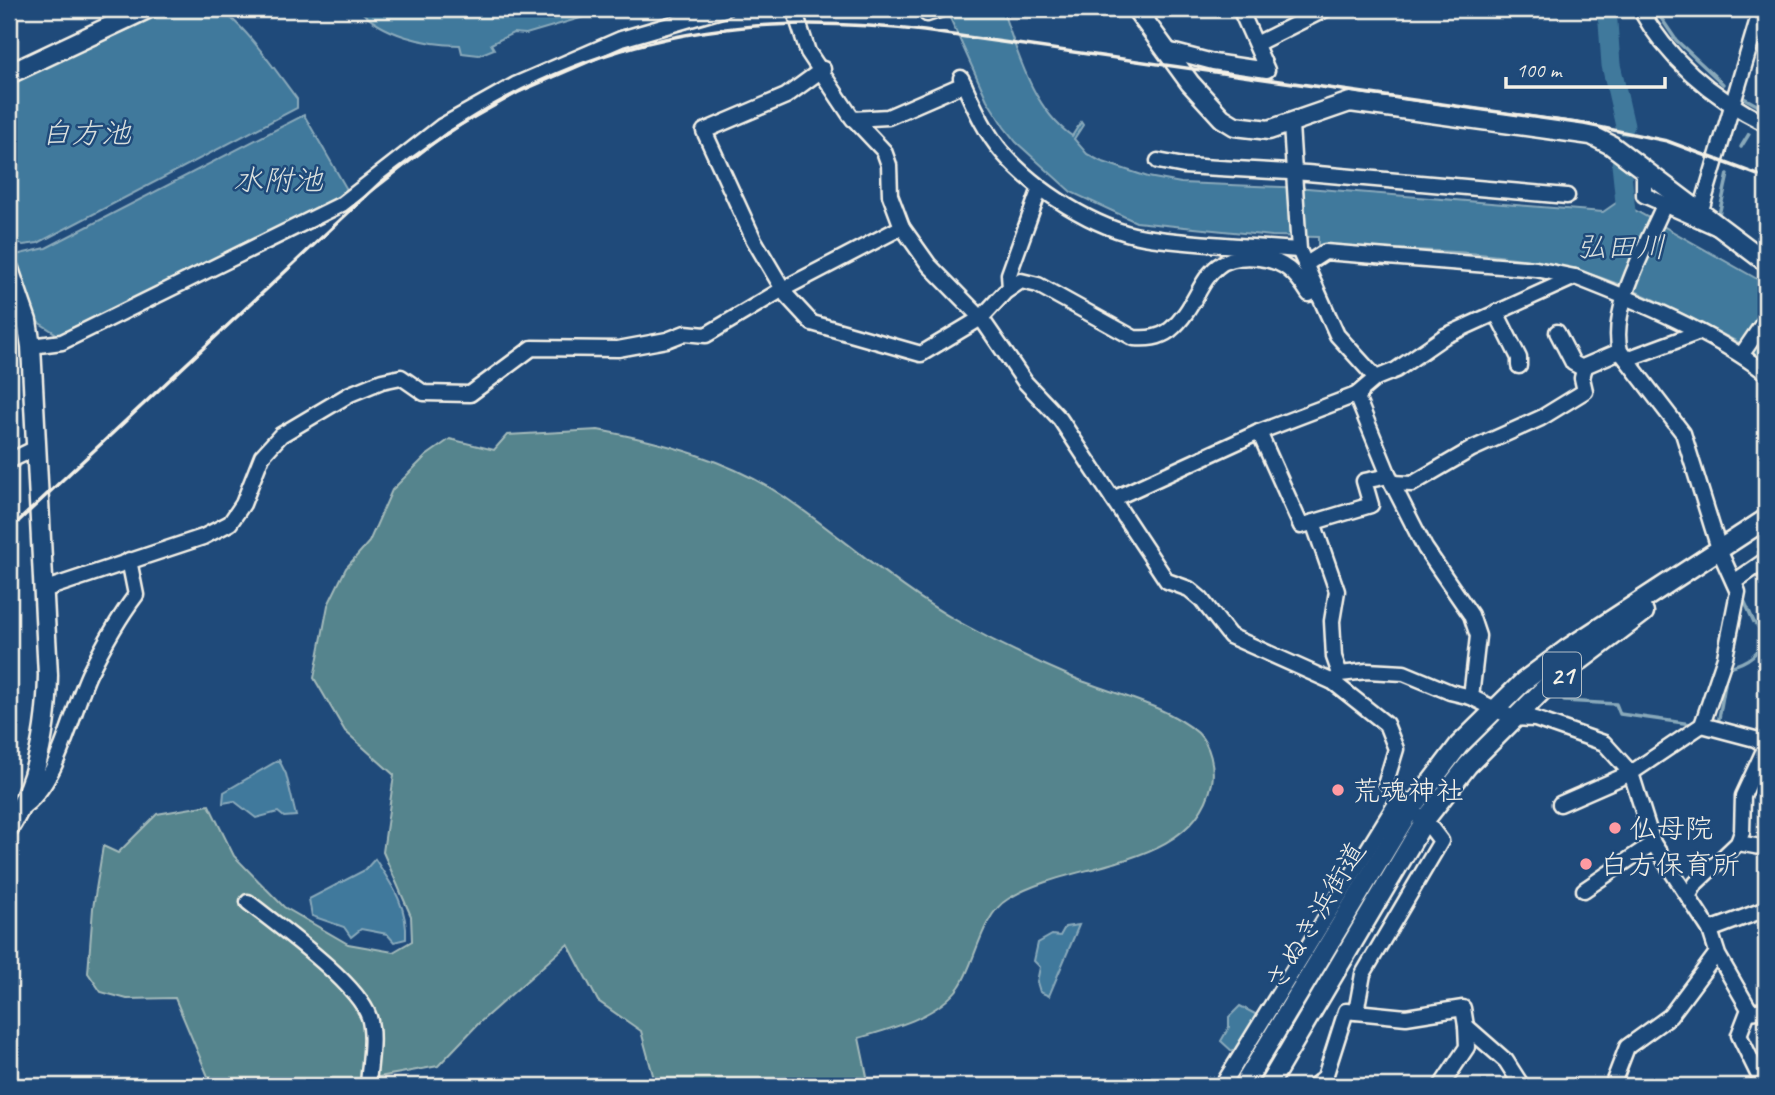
<svg xmlns="http://www.w3.org/2000/svg" width="1775" height="1095" viewBox="0 0 1775 1095" font-family="Caveat,'Klee One',sans-serif">
<style>
.green{fill:#55848d;stroke:#a4baba;stroke-width:2}
.water{fill:#41799c;stroke:#89a9ba;stroke-width:2}
.lines{fill:none;stroke-linecap:round;stroke-linejoin:round}
.stream{stroke:#89a9ba;stroke-width:3.5}
.river{stroke:#41799c;stroke-width:19}
.minor-casing{stroke:#f4f1e8;stroke-width:19}
.major-casing{stroke:#f4f1e8;stroke-width:23}
.minor{stroke:#1f4a7a;stroke-width:14}
.major{stroke:#1f4a7a;stroke-width:18}
.rail{stroke:#f4f1e8;stroke-width:3.5}
.poi-dot{fill:#ff9aa2;stroke:#1f4a7a;stroke-width:2.5}
.labels{text-anchor:middle;dominant-baseline:central;stroke-width:5;stroke-linejoin:round;paint-order:stroke}
.shield{fill:#1f4a7a;stroke:#b4bfc7;stroke-width:2}
.shield-label{font-size:26px;font-weight:bold;fill:#f4f1e8}
.poi-label{font-size:28px;fill:#f4f1e8;stroke:#1f4a7a;text-anchor:start}
.street-label{font-size:28px;fill:#f4f1e8;stroke:#1f4a7a}
.water-label{font-size:30px;font-style:italic;fill:#d9dfdd;stroke:#1f4a7a}
</style>
<rect width="100%" height="100%" fill="#1f4a7a"/>
<filter id="ink" filterUnits="userSpaceOnUse"><feTurbulence type="fractalNoise" baseFrequency=".0143" numOctaves="2"/><feDisplacementMap in="SourceGraphic" scale="14" xChannelSelector="R" yChannelSelector="G"/><feConvolveMatrix kernelMatrix="1 2 1 2 8 2 1 2 1" color-interpolation-filters="sRGB"/></filter>
<g filter="url(#ink)">
<!-- green -->
<path class="green" d="M598,430c64,12 131,30 185,66 60,41 113,91 176,126 36,20 75,39 113,55 38,16 95,28 126,56 12,12 17,34 14,50 -19,88 -143,77 -204,116 -27,16 -33,66 -49,88 -22,30 -66,41 -100,51l10,48h-213l-15,-55 -43,-30 -30,-57 -89,79 -41,43 -75,14 -3,6h-148l-37,-88 -48,1 -26,-7 -13,-19 5,-65 10,-62 15,7 39,-39 52,-9 25,51 50,51 64,37 45,8 19,-11 -1,-25 -28,-64 11,-77 -49,-44 -31,-53 14,-73 18,-37 23,-26 23,-52 34,-34 24,-17 44,11 13,-15z"/>
<!-- water -->
<g class="water">
<path d="M173,9c12,0 32,-4 44,0 24,9 63,68 80,90v9l-259,135 -15,2 -14,-6v-155z"/>
<path d="M359,9h252l-85,25 -13,-1 -22,11 3,5 -15,6 -17,-2 -2,-8c-33,0 -78,-10 -101,-36z"/>
<path d="M946,9h56c16,44 30,99 70,127l9,-14 2,3 -9,14 13,15 13,7 48,16 33,6 126,5 296,24 13,-9 13,4 137,77v81l-21,-9 -5,-13c-54,-27 -112,-61 -172,-75 -80,-20 -168,-17 -250,-22v-9l-46,-1 -136,-14 -65,-30 -55,-50 -12,-15 -17,-27z"/>
<polygon points="304,115 349,193 343,199 60,336 38,322 11,256 46,248"/>
<polygon points="279,760 286,774 296,816 284,817 278,812 256,818 234,801 223,803 224,792"/>
<path d="M375,859c17,26 33,48 31,80l-12,3 -7,-8 -26,-5 -10,8 -7,-10 -32,-11 -3,-17 56,-29z"/>
<polygon points="1079,925 1049,996 1040,992 1037,982 1040,967 1034,961 1038,943 1052,935 1060,936 1065,927"/>
<polygon points="1240,1006 1257,1015 1234,1053 1221,1041 1229,1027 1229,1017"/>
</g>
<g class="lines">
<!-- stream -->
<g class="stream">
<polyline points="1655,9 1676,40 1723,84"/>
<polyline points="1742,97 1766,110"/>
<polyline points="1741,147 1749,134"/>
<polyline points="1718,219 1728,174"/>
<polyline points="1742,596 1754,622 1766,635"/>
<polyline points="1564,701 1616,704 1620,714 1691,724"/>
<path d="M1718,724l10,-57c19,-4 32,-13 38,-32"/>
</g>
<!-- river -->
<g class="river">
<polyline points="1604,9 1608,22 1611,65 1625,126"/>
<polyline points="1621,164 1628,231"/>
</g>
<defs>
<g id="minor">
<polyline points="794,9 808,52 850,115 884,151 889,165 890,195 902,227 929,265 981,318 1025,382 1060,419 1167,581 1189,589 1201,599 1230,636 1333,682 1386,724 1396,749 1386,782 1409,811 1425,820 1441,841 1363,974 1356,1012 1346,1011 1325,1077 1314,1086"/>
<polyline points="924,9 927,14 942,9"/>
<path d="M1640,9c29,52 74,89 126,115"/>
<polyline points="1256,44 1326,9"/>
<polyline points="1167,50 1213,62 1267,70 1240,9"/>
<path d="M823,69l-37,27 -82,35 50,109 33,56 25,27 109,31 60,-36 24,-26 16,-11 17,4 96,53c14,1 25,0 36,-8 36,-29 28,-79 89,-72 25,3 37,15 50,36l6,-4"/>
<path d="M961,78c12,26 23,53 42,75 32,37 92,76 141,84 51,8 104,9 155,13"/>
<polyline points="853,119 888,117 964,84"/>
<polyline points="1291,125 1299,250 1337,335 1376,378"/>
<polyline points="1158,161 1184,166 1307,173 1567,196"/>
<polyline points="1644,170 1644,195 1716,227"/>
<polyline points="1701,210 1761,9"/>
<polyline points="1305,265 1325,252 1536,269 1575,277"/>
<polyline points="1010,288 1009,274 1040,188"/>
<polyline points="1496,312 1519,358 1519,366"/>
<polyline points="1557,332 1573,363 1584,369"/>
<polyline points="31,346 62,342 342,204 442,126 515,85 621,39 725,9"/>
<polyline points="1742,354 1766,319"/>
<polyline points="1627,359 1697,333"/>
<polyline points="1259,432 1301,526 1371,505 1364,481 1389,476"/>
<polyline points="9,461 36,448"/>
<polyline points="1392,483 1412,484 1472,449 1541,418 1585,391 1582,378 1585,366 1620,351"/>
<polyline points="1113,499 1259,432 1361,393"/>
<polyline points="1313,522 1337,591 1332,621 1334,657 1340,674"/>
<polyline points="1734,582 1766,560"/>
<polyline points="43,590 203,537 230,523 243,504 262,456 281,435 350,394 382,381 401,377 424,393 470,394 532,348 618,349 667,340 685,333 706,335 783,289 902,227"/>
<polyline points="1333,682 1340,674 1367,671 1404,673 1450,692 1471,697 1513,718 1535,719 1604,743 1631,773 1653,843 1710,930 1718,955 1749,1009 1739,1035 1764,1086"/>
<path d="M1471,697l7,-61 -7,-21 -46,-67 -33,-65 -36,-88 20,-17 20,-8 49,-34 130,-59c62,24 139,56 191,96"/>
<polyline points="1702,725 1755,739 1766,746"/>
<path d="M1560,804l71,-31 71,-48 23,-68 13,-65 -18,-40 -37,-119 -63,-82c-11,-42 27,-106 44,-146"/>
<path d="M21,808c37,-23 50,-95 68,-134 14,-28 28,-54 47,-79l-7,-35"/>
<polyline points="1738,843 1766,848"/>
<polyline points="1584,890 1653,843"/>
<polyline points="1689,895 1696,883 1738,843 1742,832 1743,796 1766,746"/>
<path d="M248,902c30,24 109,80 121,115 6,21 0,47 -1,69"/>
<polyline points="1710,930 1766,909"/>
<polyline points="1356,1012 1406,1017 1463,1008 1466,1026 1506,1061 1522,1086"/>
<polyline points="1749,1012 1766,1010"/>
<polyline points="1222,1086 1400,797"/>
<polyline points="1441,1086 1467,1047 1466,1026"/>
<polyline points="1612,1086 1627,1047 1670,1016 1717,953"/>
</g>
<g id="major">
<polyline points="1136,9 1190,83 1222,118 1235,126 1269,130 1350,102 1591,135 1611,145 1766,262"/>
<polyline points="9,74 147,9"/>
<path d="M9,269l18,52 4,25 17,329c-1,54 -10,107 -39,153"/>
<polyline points="1243,1086 1409,811 1459,745 1524,681 1567,649 1766,519"/>
<polyline points="1268,1086 1425,820 1468,765 1548,685 1644,612"/>
</g>
</defs>
<!-- minor casing -->
<use href="#minor" class="minor-casing"/>
<!-- major casing -->
<use href="#major" class="major-casing"/>
<!-- minor -->
<use href="#minor" class="minor"/>
<!-- major -->
<use href="#major" class="major"/>
<!-- rail -->
<path class="rail" d="M9,530l372,-348c170,-136 328,-176 543,-151l660,93 83,17 99,37"/>
</g>
</g>
<!-- markers -->
<g class="poi-dot">
<circle cx="1338" cy="790" r="7"/>
<circle cx="1615" cy="828" r="7"/>
<circle cx="1586" cy="864" r="7"/>
</g>
<g class="labels">
<!-- shield labels -->
<rect class="shield" x="1543" y="652.5" width="38" height="45" rx="5"/>
<g class="shield-label">
<text x="1562" y="675">21</text>
</g>
<!-- poi labels -->
<g class="poi-label">
<text x="1352" y="790">荒魂神社</text>
<text x="1629" y="828">仏母院</text>
<text x="1600" y="864">白方保育所</text>
</g>
<!-- street labels -->
<g class="street-label">
<text transform="translate(1315 916) rotate(-59)">さぬき浜街道</text>
</g>
<!-- water labels -->
<g class="water-label">
<text x="86" y="133">白方池</text>
<text x="278" y="180">水附池</text>
<text x="1621" y="247">弘田川</text>
</g>
</g>
<!-- margin -->
<rect width="1775" height="1095" fill="none" stroke="#1f4a7a" stroke-width="35"/>
<rect x="18" y="18" width="1740" height="1060" fill="none" stroke="#f4f1e8" stroke-width="2.5" filter="url(#ink)"/>
<!-- scale -->
<path d="M1506 77v10h159v-10" fill="none" stroke="#f4f1e8" stroke-width="3.5"/>
<text x="1516" y="77" font-size="21" fill="#f4f1e8" stroke="#1f4a7a" stroke-width="5" paint-order="stroke">100 m</text>
</svg>
